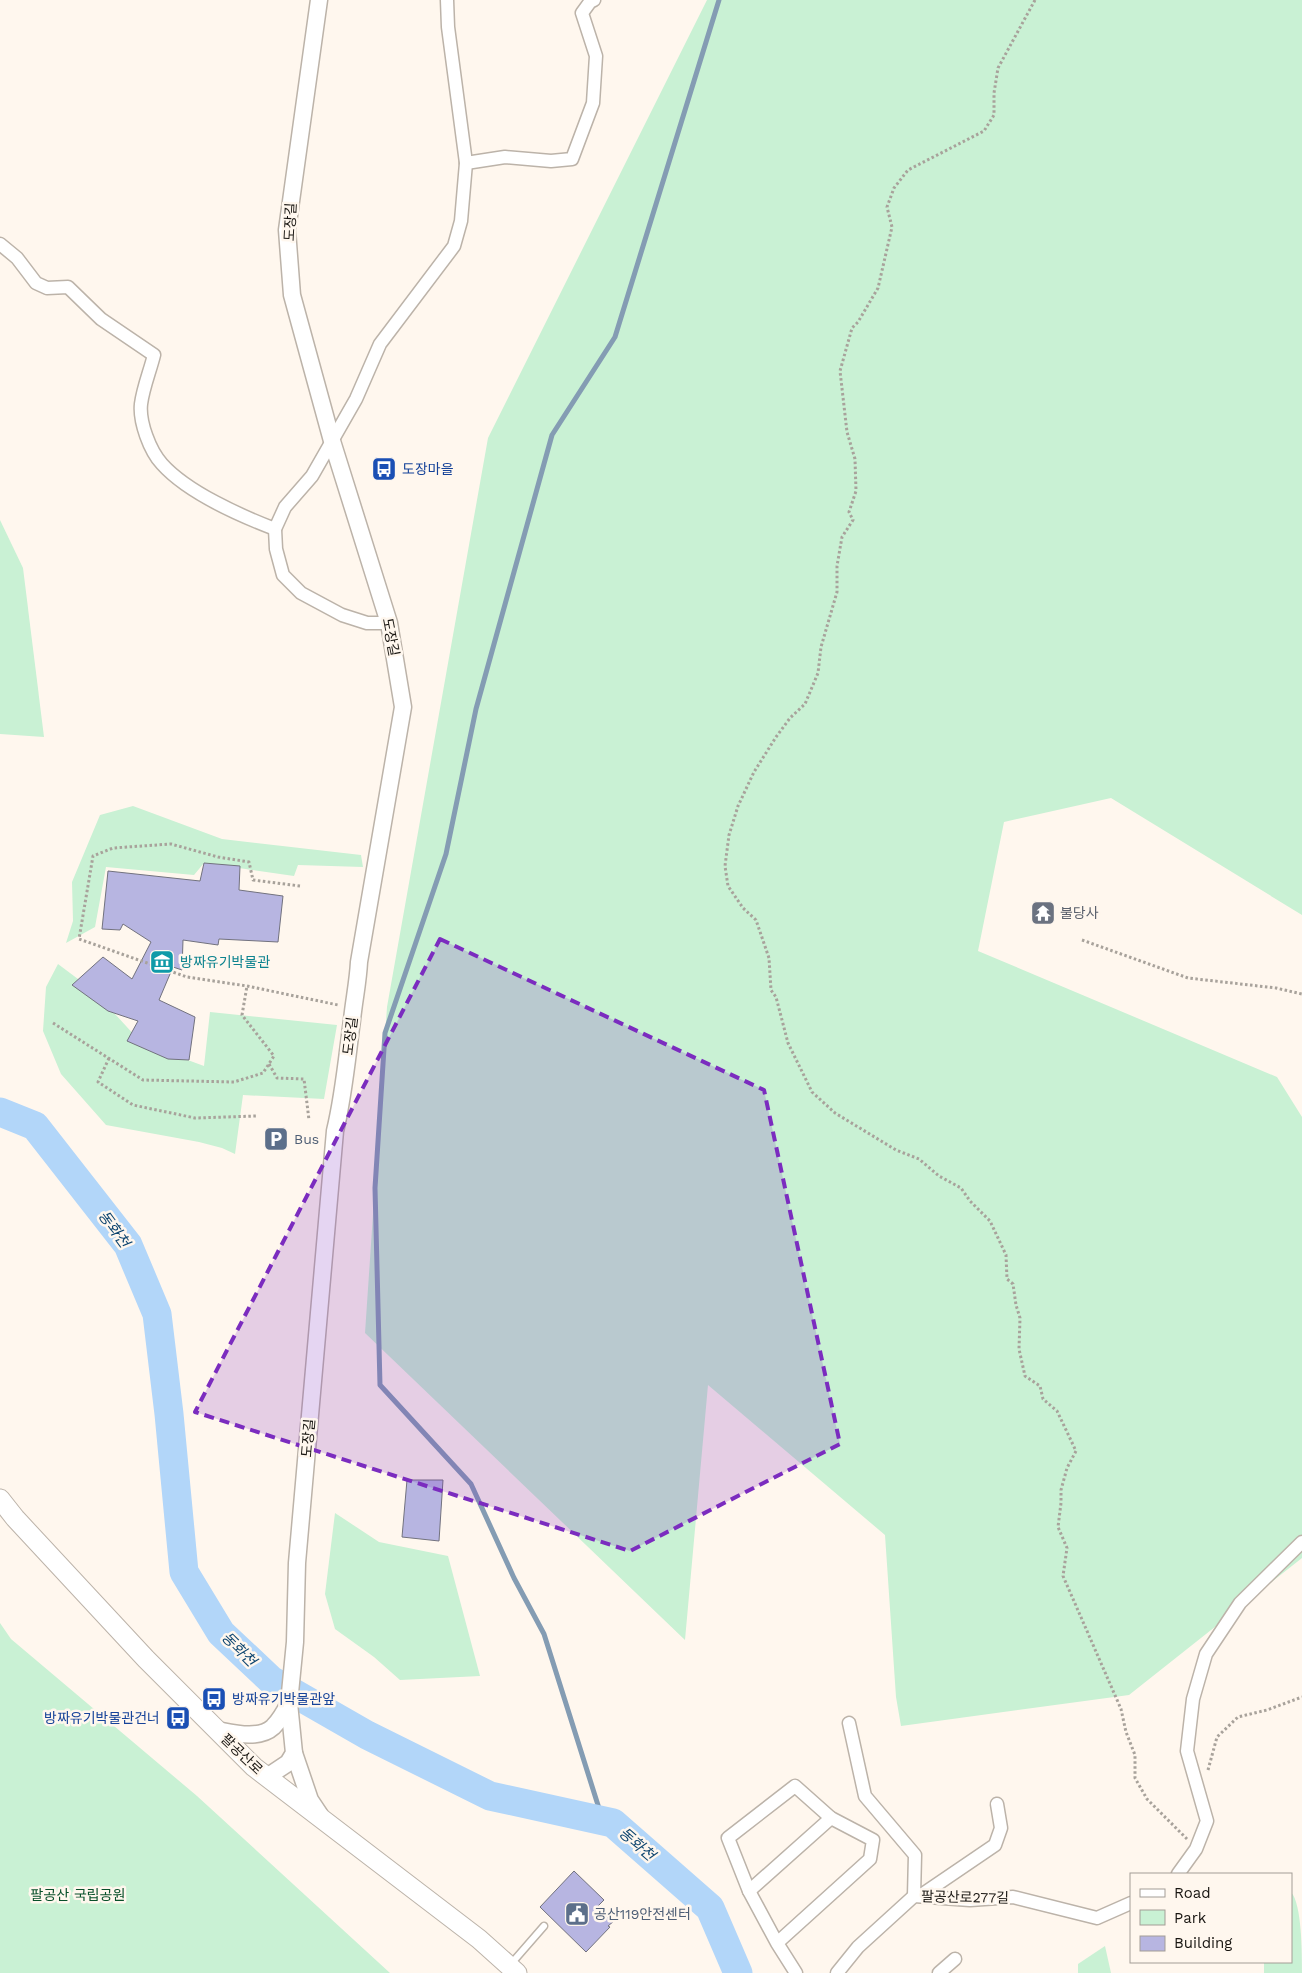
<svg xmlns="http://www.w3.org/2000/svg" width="1302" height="1973" viewBox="0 0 1302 1973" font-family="'Work Sans','Noto Sans KR',sans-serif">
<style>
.green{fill:#c9f1d4}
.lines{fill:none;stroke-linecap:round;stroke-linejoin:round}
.stream{stroke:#849cb3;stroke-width:5}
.river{stroke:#b2d6f9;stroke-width:29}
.building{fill:#b7b5e1;stroke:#72727e}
.service-casing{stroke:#bcb3a9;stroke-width:9}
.minor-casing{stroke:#bcb3a9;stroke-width:15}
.tertiary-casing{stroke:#bcb3a9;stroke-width:19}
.secondary-casing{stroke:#bcb3a9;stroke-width:21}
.path{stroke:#a8a29b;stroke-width:3;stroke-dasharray:2.5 2.5;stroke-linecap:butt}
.service{stroke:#fff;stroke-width:6}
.minor{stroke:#fff;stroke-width:12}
.tertiary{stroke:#fff;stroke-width:16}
.secondary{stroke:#fff;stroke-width:19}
.marked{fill:#7b2cbf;fill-opacity:0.2;stroke:#7b2cbf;stroke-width:4;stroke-dasharray:10 6;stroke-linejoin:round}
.labels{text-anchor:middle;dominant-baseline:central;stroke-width:5;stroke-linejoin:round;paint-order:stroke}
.street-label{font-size:14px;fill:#181511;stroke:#fff7ee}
.transit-label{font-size:14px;fill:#164399;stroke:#fff7ee;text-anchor:start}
.worship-label{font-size:14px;fill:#5b616d;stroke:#fff7ee;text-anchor:start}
.culture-label{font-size:14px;fill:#0d838f;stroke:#fff7ee;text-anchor:start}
.service-label{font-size:14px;fill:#4e5e75;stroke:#fff7ee;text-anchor:start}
.park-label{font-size:14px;fill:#08502a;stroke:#fff7ee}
.water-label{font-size:15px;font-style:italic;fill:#0c446f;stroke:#fff7ee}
</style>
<rect width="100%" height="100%" fill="#fff7ee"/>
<!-- green -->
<g class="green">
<polygon points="707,0 1302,0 1302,915 1111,798 1004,822 978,951 1277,1077 1302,1117 1302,1558 1129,1695 901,1726 896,1697 885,1535 708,1385 685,1640 365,1333 387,1007 488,438"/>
<polygon points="0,520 23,568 44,737 0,734"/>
<polygon points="133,806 222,839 361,855 363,867 298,865 294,876 204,863 194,875 106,867 95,927 66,943 73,921 72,882 100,815"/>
<polygon points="58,964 94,991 137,1038 166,1052 204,1066 210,1012 337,1025 324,1099 243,1095 235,1154 222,1148 199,1142 106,1125 61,1074 43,1031 46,987"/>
<polygon points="335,1513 379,1542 448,1556 480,1676 400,1680 374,1657 335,1629 325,1594"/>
<polygon points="0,1623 11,1639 197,1796 390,1973 0,1973"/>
<path d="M1291,1892c11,12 11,61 11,81h-38v-11h27z"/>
<polygon points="1105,1946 1111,1973 1078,1973 1078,1964"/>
</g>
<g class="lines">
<!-- stream -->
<polyline class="stream" points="603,1821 544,1634 514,1578 471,1484 380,1385 375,1188 385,1033 446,854 476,709 552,435 615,337 719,0"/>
<!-- river -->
<polyline class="river" points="0,1112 35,1126 128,1245 157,1314 169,1414 184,1572 221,1633 271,1680 367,1735 490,1796 613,1823 710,1908 738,1973"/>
</g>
<!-- building -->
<g class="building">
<polygon points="204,863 240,866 239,890 283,896 278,942 219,939 218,945 183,940 182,970 173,967 159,1000 195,1017 189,1060 168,1059 127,1041 138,1021 108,1011 72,985 103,957 132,979 151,942 123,924 120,930 102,929 108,871 200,881"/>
<polygon points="407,1480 443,1480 439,1541 402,1537"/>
<polygon points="574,1871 604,1900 598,1906 614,1921 608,1926 610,1927 586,1952 540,1907"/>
</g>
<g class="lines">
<defs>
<polyline id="service" points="510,1965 544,1926"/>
<g id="minor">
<polyline points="466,163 505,157 551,161 572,159 593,103 596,56 582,13 590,2 594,0"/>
<path d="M0,244l17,14 19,25 11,5 21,-1 33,32 53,36c-4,16 -11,33 -13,49 -2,18 9,47 21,60 25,28 79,52 113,65"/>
<polyline points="389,623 367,623 342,615 301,593 283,575 276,549 275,529 285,507 312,476 356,399 380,344 454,246 461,221 466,163 448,27 447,0"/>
<polyline points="849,1723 865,1796 915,1855 914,1896"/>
<polyline points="1178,1874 1196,1849 1207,1821 1187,1751 1193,1699 1206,1654 1240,1603 1302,1542"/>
<polyline points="749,1891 831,1818"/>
<polyline points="920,1896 995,1845 1001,1828 997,1804"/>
<polyline points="777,1943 870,1859 873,1840 831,1818 795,1786 728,1838 749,1891 777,1943 796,1973"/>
<polyline points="837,1973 858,1947 914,1896 970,1900 1013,1897 1097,1918 1131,1903"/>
<polyline points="939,1973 955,1959"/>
</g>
<g id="tertiary">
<path d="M217,1730c16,3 42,10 56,-3 6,-6 12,-16 16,-24"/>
<polyline points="294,1753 310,1800 320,1815"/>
<path d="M267,1777l21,-14 6,-10 -5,-50 6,-61 2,-79 38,-432c9,-37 12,-74 17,-111 2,-20 6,-38 7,-58l44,-255 -14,-84 -57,-182 -40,-146 -5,-65 32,-230"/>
</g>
<polyline id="secondary" points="0,1499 15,1518 146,1659 254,1767 479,1939 517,1973"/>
</defs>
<!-- service casing -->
<use href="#service" class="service-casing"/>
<!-- minor casing -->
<use href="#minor" class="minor-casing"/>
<!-- tertiary casing -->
<use href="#tertiary" class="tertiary-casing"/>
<!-- secondary casing -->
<use href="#secondary" class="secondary-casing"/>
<!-- path -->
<g class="path">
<polyline points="1035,0 998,68 994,93 994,115 984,131 908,170 894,188 887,207 892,227 878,288 858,322 852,328 840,371 847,432 855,459 856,491 849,512 853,520 842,537 837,566 837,592 821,647 818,673 805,704 790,718 776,737 754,772 738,806 729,835 725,866 728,886 743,908 756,920 769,958 771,990 776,997 788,1043 812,1092 835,1113 896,1150 919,1159 939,1176 961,1188 970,1201 990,1221 1006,1255 1007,1279 1013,1284 1016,1305 1020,1318 1019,1349 1025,1376 1040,1386 1043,1399 1057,1411 1076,1451 1067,1468 1061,1490 1061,1503 1058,1527 1067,1548 1063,1576 1121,1709 1126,1732 1135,1755 1135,1778 1147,1799 1187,1839"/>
<polyline points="300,886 253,880 249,862 218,857 171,844 113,848 93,856 79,939 187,977 247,986 338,1005"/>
<polyline points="1082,940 1188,978 1276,988 1302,994"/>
<polyline points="53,1023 143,1080 234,1082 263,1073 274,1056 242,1015 247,986"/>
<polyline points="109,1058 98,1082 133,1105 195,1118 256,1116"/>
<polyline points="269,1064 277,1078 304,1079 309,1120"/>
<polyline points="1208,1770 1217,1737 1238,1717 1267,1710 1302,1697"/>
</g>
<!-- service -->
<use href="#service" class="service"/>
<!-- minor -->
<use href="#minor" class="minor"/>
<!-- tertiary -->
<use href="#tertiary" class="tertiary"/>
<!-- secondary -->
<use href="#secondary" class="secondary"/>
</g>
<!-- marked area -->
<path class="marked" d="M440,939l324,151 76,354 -210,107 -435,-139z"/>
<!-- icons -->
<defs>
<symbol id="bus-square" viewBox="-11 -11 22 22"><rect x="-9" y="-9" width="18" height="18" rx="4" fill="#1a4fb4" stroke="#fff7ee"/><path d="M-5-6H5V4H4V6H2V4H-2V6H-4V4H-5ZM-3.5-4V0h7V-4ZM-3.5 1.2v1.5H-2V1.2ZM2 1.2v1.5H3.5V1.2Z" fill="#fff"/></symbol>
<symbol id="temple-square" viewBox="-11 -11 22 22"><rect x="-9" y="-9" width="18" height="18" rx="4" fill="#6b7280" stroke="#fff7ee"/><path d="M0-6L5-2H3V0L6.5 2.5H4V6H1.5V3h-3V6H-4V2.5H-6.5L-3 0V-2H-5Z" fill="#fff"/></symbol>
<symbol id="museum-square" viewBox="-11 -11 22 22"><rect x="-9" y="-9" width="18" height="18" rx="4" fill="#0f9aa8" stroke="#fff7ee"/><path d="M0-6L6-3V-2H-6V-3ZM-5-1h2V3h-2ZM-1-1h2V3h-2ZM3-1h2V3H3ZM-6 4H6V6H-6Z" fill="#fff"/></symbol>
<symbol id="parking-square" viewBox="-11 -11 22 22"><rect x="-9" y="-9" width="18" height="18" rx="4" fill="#5c6f8a" stroke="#fff7ee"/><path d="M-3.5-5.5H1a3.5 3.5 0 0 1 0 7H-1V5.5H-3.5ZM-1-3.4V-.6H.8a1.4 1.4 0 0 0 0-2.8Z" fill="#fff"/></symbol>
<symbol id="civic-square" viewBox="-11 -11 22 22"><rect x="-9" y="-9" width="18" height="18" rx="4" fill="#5c6f8a" stroke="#fff7ee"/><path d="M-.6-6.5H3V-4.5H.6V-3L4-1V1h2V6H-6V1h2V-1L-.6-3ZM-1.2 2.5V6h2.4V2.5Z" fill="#fff"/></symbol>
</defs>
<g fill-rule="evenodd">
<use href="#bus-square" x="370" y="455" width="28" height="28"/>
<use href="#temple-square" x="1029" y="899" width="28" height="28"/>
<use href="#museum-square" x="148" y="948" width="28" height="28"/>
<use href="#parking-square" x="262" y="1125" width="28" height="28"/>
<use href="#bus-square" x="200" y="1685" width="28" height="28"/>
<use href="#bus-square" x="164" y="1704" width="28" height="28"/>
<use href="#civic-square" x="563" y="1900" width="28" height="28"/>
</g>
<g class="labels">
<!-- street labels -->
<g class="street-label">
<text transform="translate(290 222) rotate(-87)">도장길</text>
<text transform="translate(391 637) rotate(79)">도장길</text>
<text transform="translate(350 1036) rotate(-83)">도장길</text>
<text transform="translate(308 1438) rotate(-85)">도장길</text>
<text transform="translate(242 1754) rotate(44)">팔공산로</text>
<text transform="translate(965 1897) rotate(1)">팔공산로277길</text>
</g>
<!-- transit labels -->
<g class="transit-label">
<text x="402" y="469">도장마을</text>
<text x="232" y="1699">방짜유기박물관앞</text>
<text x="160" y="1718" text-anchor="end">방짜유기박물관건너</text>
</g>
<!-- worship labels -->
<g class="worship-label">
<text x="1060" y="913">불당사</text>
</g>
<!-- culture labels -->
<g class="culture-label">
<text x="180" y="962">방짜유기박물관</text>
</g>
<!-- service labels -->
<g class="service-label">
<text x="294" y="1139">Bus</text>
<text x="594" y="1914">공산119안전센터</text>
</g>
<!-- park labels -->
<g class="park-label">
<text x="78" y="1895">팔공산 국립공원</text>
</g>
<!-- water labels -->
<g class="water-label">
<text transform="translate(114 1229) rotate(54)">동화천</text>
<text transform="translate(239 1649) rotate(45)">동화천</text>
<text transform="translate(637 1844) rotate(41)">동화천</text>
</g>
</g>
<!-- legend -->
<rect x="1130" y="1873" width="162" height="90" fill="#fff7ee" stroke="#a39d96"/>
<rect x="1140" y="1889" width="25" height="8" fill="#ffffff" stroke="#a39d96"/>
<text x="1174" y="1898" font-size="15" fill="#181511">Road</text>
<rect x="1140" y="1910" width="25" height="15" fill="#c9f1d4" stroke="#a39d96"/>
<text x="1174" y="1923" font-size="15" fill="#181511">Park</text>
<rect x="1140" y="1936" width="25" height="15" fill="#b7b5e1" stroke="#a39d96"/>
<text x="1174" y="1948" font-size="15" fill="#181511">Building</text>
</svg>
